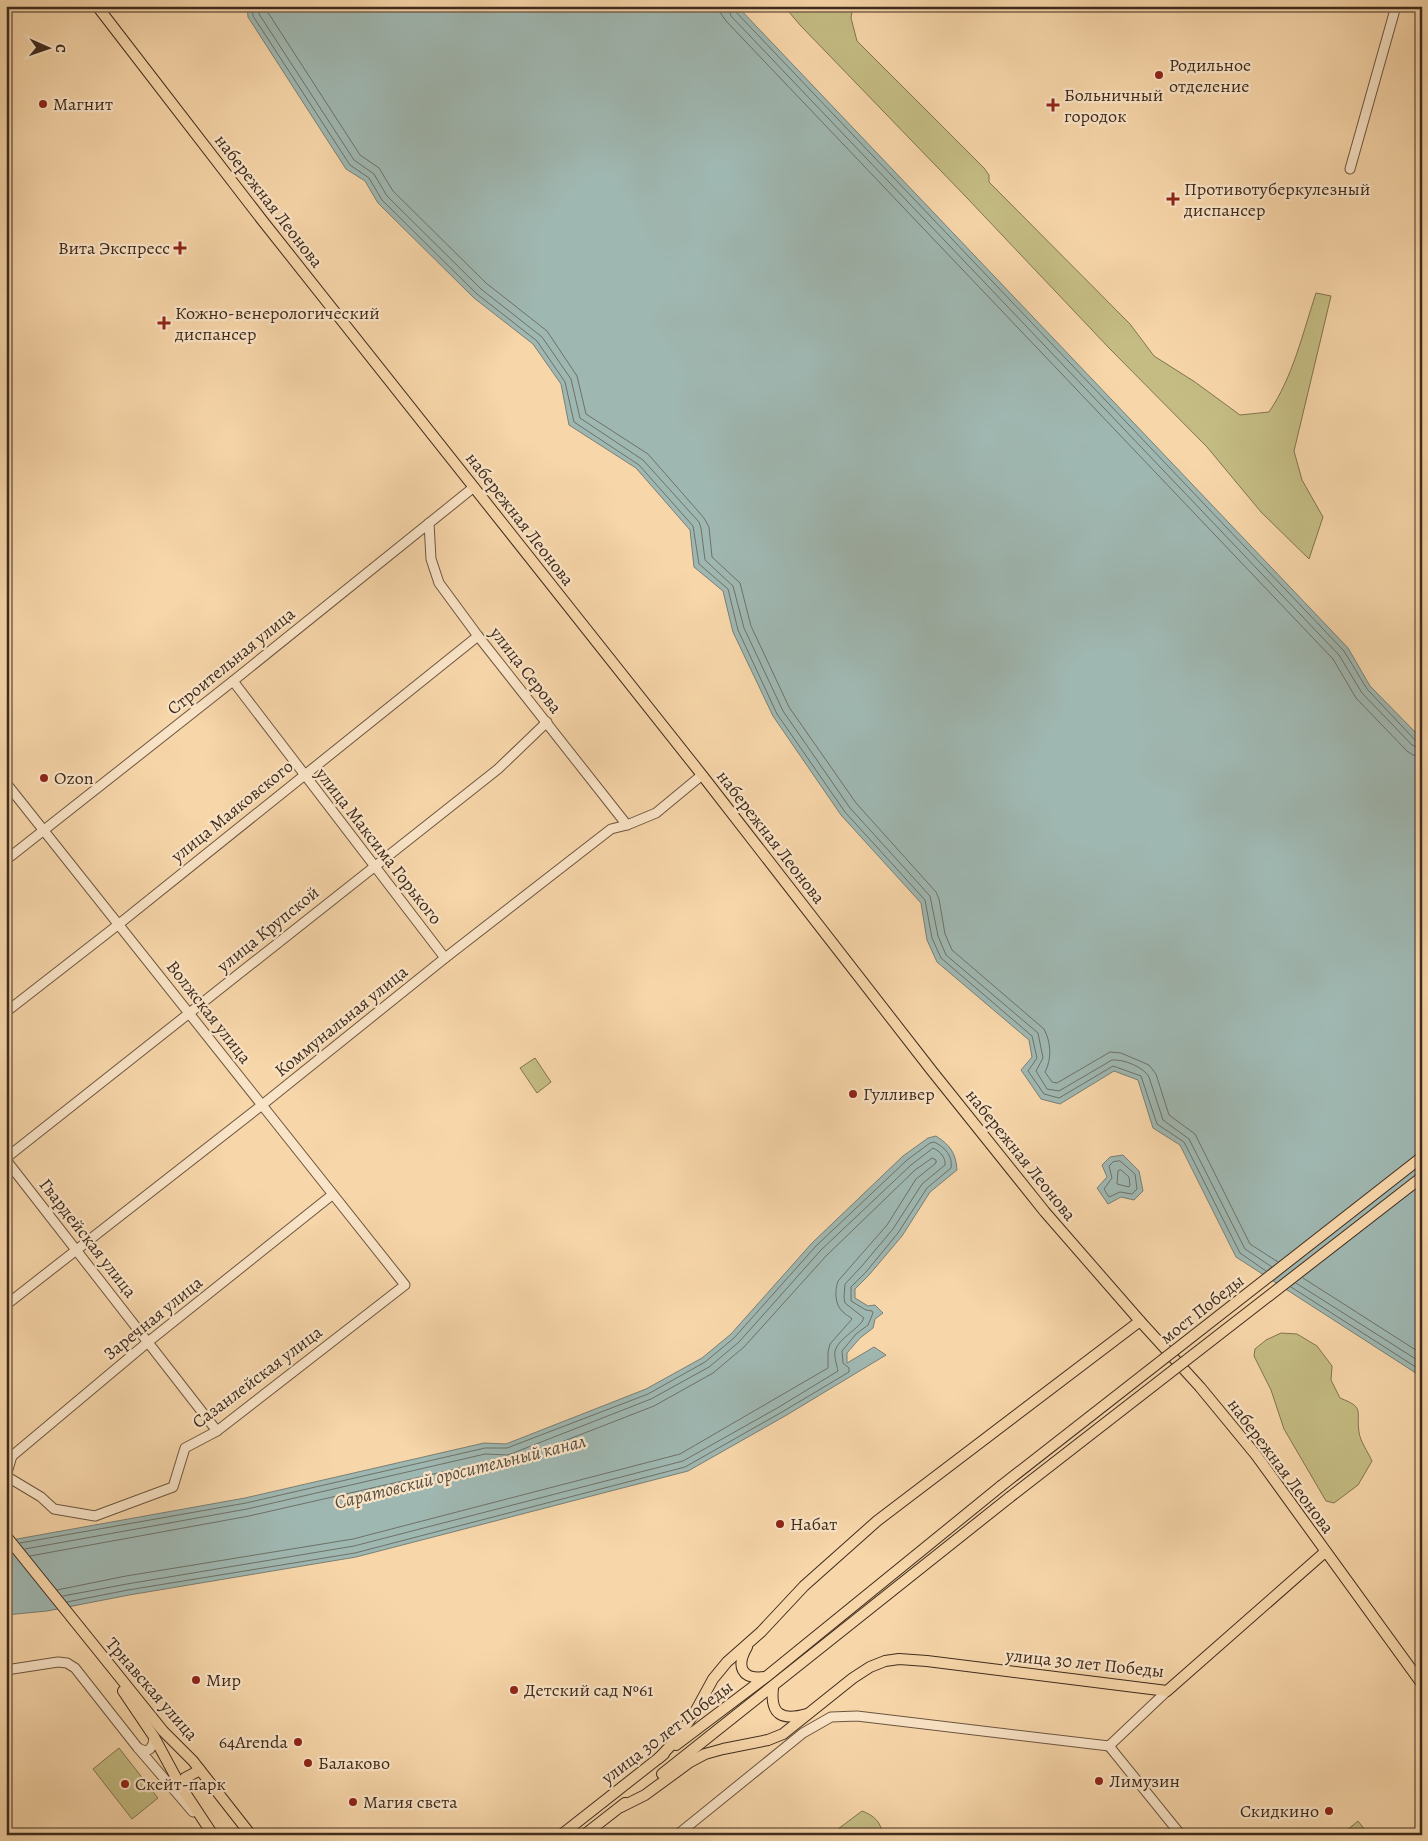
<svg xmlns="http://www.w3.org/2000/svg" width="1428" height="1841" viewBox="0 0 1428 1841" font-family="Alegreya,serif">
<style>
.green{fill:#c4bc83;stroke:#817450}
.water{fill:#9fb7b1;stroke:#787f76}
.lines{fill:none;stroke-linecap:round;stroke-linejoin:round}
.shore{stroke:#6e7167;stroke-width:1}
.minor-casing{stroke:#6c5640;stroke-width:11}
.major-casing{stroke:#3e2b1d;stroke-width:12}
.minor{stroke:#fae4c7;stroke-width:9}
.major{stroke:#f7d6a9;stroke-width:10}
.major-bridge-casing{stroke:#3e2b1d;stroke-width:12;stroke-linecap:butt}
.major-bridge{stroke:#f7d6a9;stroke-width:10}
.poi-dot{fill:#8f2418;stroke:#fae4c7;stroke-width:2}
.labels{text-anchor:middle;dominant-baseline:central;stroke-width:4.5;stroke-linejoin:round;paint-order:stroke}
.poi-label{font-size:18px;fill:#3e2b1d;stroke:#fae4c7;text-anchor:start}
.street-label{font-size:18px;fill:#3e2b1d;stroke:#fae4c7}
.water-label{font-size:19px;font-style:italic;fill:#564e42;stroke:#fae4c7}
</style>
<rect width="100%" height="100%" fill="#f7d6a9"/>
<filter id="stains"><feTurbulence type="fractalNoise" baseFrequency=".004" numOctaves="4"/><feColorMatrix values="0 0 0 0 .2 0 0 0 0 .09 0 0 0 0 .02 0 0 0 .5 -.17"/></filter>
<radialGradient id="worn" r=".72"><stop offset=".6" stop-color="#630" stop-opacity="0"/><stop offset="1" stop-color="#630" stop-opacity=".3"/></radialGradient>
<!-- green -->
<g class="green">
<path d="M784,6h69l-2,12 6,23 127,127 5,7v7l141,142 24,32 41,26 45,33 29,-3c24,-35 34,-80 47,-119l15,3 -37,155 8,29 21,37 -14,42 -48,-47 -54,-65 -98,-99 -141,-149 -168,-174z"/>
<polygon points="535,1058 551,1082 537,1093 520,1068"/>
<path d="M1281,1333l16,1 20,12 15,20 -1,14 9,18c25,10 16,11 19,34 1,9 9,20 13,29l-14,24 -24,18 -8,-2 -42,-72 -13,-39 -17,-34 1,-7 11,-9z"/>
<polygon points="119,1748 158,1798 132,1819 93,1769"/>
<path d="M862,1811c11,4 20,11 20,24h-52z"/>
<polygon points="1358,1821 1369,1835 1340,1835 1341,1835"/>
</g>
<!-- water -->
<g class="water">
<polygon points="247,6 737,6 1348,648 1370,686 1422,739 1422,1377 1236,1257 1180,1145 1153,1128 1138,1080 1114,1071 1060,1104 1041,1099 1021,1070 1032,1057 1029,1040 937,962 927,940 921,903 841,815 773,716 733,632 723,591 694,567 690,530 636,468 569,425 561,384 533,344 474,298 378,203 365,181 346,169 248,17"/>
<path d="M936,1136c14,9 20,17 21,34l-27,22 -28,44 -33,39 -14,14v9l13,8 7,-1 8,8 -8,6 -2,9 -13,10 -13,15v10l27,-16 12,8 -101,61 -97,55 -332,86 -227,38 -82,16 -41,4v-74l239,-43 239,-55 22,1 140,-55 56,-31 29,-24 81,-91 91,-87 25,-18z"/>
<polygon points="1123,1155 1139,1171 1143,1191 1134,1200 1121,1197 1108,1204 1097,1188 1107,1177 1102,1165 1110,1157"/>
</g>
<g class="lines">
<!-- shore -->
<g class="shore">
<polyline points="252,6 253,16 350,165 369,178 382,200 477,294 537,341 565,382 574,422 639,465 693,526 699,564 728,589 738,630 777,714 845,812 925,900 932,938 941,958 1032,1036 1037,1058 1028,1071 1044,1094 1059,1098 1113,1066 1141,1076 1157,1124 1184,1142 1240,1253 1266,1271"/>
<path d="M259,6v8l95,146 20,14 13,22 94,93 61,48 29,42 9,39 63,42 56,62 2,6 4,32 28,26 11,42 39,83 67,97 80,88 8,40 8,19 92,78 5,25 -7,13 11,18 12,2 53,-31c11,-1 32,7 37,17l14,43 26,19 56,110 27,18"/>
<path d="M266,6l1,5 93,144 19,13 14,23 93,92 61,48 30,45 9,38 62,40 56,64 5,9 3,30 28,26 11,43 38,81 67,96 80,89 3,7 6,35 7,16 92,79c7,13 8,30 1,43l7,10 5,1 53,-31 11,1 28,12 7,9 13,41 26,19 55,110 28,18"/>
<polyline points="720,6 721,14 726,21 1333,659 1356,698 1407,751 1413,755 1422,756"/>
<polyline points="728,6 731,16 1339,655 1362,693 1412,745 1422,749"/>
<polyline points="734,6 736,12 1344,651 1367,689 1416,741 1422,742"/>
<polygon points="1120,1161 1135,1174 1137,1189 1132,1194 1120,1192 1109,1197 1104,1189 1112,1178 1109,1166 1113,1162"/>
<polygon points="1121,1170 1129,1177 1130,1185 1129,1187 1117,1184 1118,1171"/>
<polyline points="1303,1278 1422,1354"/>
<polyline points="1296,1283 1422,1363"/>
<polyline points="1291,1287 1422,1371"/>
<path d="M20,1543l226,-40 239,-55h22l141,-54 57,-32 29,-24 82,-92 91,-86 23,-17 4,-1c11,5 19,14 17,26l-24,20 -29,45 -32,39 -15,15v14l15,9 6,1 1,2 -5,12 -12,9 -14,17 1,12 6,5v4l-67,40 -97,55 -330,86 -227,37 -61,12"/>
<path d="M25,1549l222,-40 238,-55 23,1 143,-56 58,-32 30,-25 82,-92 90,-85 22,-17c7,3 13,10 12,17l-23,19 -29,45 -32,38 -16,17 -1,13 1,6 19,15c-3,10 -26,20 -29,33 -1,7 2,14 3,20l-59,36 -96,54 -329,85 -227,38 -64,12"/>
<path d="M30,1556l219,-40 237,-54h24l144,-56 59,-33 31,-26 82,-91 89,-86 17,-12 4,2v3l-20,16 -29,46 -49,56c-3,9 -4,23 5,31 3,3 6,4 9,7l-22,25 -2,8v16l-148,86 -327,85 -227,37 -69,14"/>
</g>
<defs>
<g id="minor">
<polyline points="1350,169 1396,6"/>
<polyline points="429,523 431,559 439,583 478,636 627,825"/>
<polyline points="233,681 445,958"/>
<polyline points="6,783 405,1285 217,1431 185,1448 173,1487 95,1516 54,1509 41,1497 6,1476 12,1456 148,1342 332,1195"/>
<polyline points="6,860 233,681 474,487"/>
<polyline points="6,1012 119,924 478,636"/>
<polyline points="6,1158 498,769 547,722"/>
<polyline points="6,1160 217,1431"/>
<polyline points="6,1305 262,1105 445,958 611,829 627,825 656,813 702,775"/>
<polyline points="6,1670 58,1662 67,1663 75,1668 138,1748 193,1812"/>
<polyline points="1109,1746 1181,1835"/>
<polyline points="138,1748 145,1751 150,1749 153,1744 154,1737"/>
<polyline points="677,1835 803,1733 831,1717 857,1716 1109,1746 1167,1691"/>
</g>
<g id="major">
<polyline points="97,6 262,220 702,775 932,1071 1045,1212 1140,1321 1200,1387 1256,1455 1422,1684"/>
<polyline points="6,1536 163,1731 193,1761 251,1835"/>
<path d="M747,1647c-11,19 -6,33 18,30"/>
<path d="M773,1688c-3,27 9,33 34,26"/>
<polyline points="123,1691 154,1737 180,1785 213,1835"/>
<polyline points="676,1745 766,1677 1001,1486"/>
<polyline points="659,1758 677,1739 695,1712 713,1679 727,1662 761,1632 804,1586 877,1521 1140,1321"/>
<polyline points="662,1774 1010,1497"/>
<polyline points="180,1785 185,1778 200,1770"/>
<polyline points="621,1807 645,1795 690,1762 705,1754 723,1749 768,1740 783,1734 853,1678 870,1667 885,1661 899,1659 927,1661 1167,1691 1325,1552"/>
<polyline points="561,1835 664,1754"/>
<polyline points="584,1835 625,1803"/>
</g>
</defs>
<!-- minor casing -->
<use href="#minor" class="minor-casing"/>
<!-- major casing -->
<use href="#major" class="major-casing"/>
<!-- minor -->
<use href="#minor" class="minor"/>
<!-- major -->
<use href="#major" class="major"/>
<defs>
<g id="major-bridge">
<polyline points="1001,1486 1422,1157"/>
<polyline points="1010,1497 1422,1177"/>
</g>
</defs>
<!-- major-bridge casing -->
<use href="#major-bridge" class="major-bridge-casing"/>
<!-- major-bridge -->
<use href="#major-bridge" class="major-bridge"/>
</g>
<!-- markers -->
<g class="poi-dot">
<circle cx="1159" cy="75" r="5"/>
<circle cx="43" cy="104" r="5"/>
<path d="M1050.5 97.5h5v5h5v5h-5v5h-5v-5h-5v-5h5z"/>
<path d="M1170.5 191.5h5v5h5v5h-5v5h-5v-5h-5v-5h5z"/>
<path d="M177.5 240.5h5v5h5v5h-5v5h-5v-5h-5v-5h5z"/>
<path d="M161.5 315.5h5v5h5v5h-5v5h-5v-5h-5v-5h5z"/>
<circle cx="44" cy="778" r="5"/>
<circle cx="853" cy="1094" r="5"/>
<circle cx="780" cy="1524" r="5"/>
<circle cx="196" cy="1680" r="5"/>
<circle cx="514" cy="1690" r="5"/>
<circle cx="298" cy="1742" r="5"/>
<circle cx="308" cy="1763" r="5"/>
<circle cx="1099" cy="1781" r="5"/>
<circle cx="125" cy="1784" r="5"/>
<circle cx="353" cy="1802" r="5"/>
<circle cx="1329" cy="1811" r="5"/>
</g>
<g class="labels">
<!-- poi labels -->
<g class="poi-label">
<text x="1169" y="65">Родильное<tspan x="1169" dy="21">отделение</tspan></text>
<text x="1064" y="95">Больничный<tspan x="1064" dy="21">городок</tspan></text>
<text x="53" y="104">Магнит</text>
<text x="1184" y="189">Противотуберкулезный<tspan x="1184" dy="21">диспансер</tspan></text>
<text x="170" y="248" text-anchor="end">Вита Экспресс</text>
<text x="175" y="313">Кожно-венерологический<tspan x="175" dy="21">диспансер</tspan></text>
<text x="54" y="778">Ozon</text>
<text x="863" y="1094">Гулливер</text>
<text x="790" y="1524">Набат</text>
<text x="206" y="1680">Мир</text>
<text x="524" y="1690">Детский сад №61</text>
<text x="288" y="1742" text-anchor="end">64Arenda</text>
<text x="318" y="1763">Балаково</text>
<text x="1109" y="1781">Лимузин</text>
<text x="135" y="1784">Скейт-парк</text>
<text x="363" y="1802">Магия света</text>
<text x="1319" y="1811" text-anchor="end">Скидкино</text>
</g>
<!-- street labels -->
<g class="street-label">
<text transform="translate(269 201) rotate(52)">набережная Леонова</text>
<text transform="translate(520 519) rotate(52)">набережная Леонова</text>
<text transform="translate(231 661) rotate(-39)">Строительная улица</text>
<text transform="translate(526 670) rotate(52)">улица Серова</text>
<text transform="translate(232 811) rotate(-39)">улица Маяковского</text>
<text transform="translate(771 837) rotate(52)">набережная Леонова</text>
<text transform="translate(379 846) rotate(52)">улица Максима Горького</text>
<text transform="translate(268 929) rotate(-39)">улица Крупской</text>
<text transform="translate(209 1012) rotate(52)">Волжская улица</text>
<text transform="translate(341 1021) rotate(-39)">Коммунальная улица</text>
<text transform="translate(1021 1155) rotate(51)">набережная Леонова</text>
<text transform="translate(88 1238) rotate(52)">Гвардейская улица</text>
<text transform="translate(1202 1309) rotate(-38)">мост Победы</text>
<text transform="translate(153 1318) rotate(-39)">Заречная улица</text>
<text transform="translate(257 1377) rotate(-37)">Сазанлейская улица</text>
<text transform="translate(1281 1466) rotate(53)">набережная Леонова</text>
<text transform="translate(1085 1663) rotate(6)">улица 30 лет Победы</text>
<text transform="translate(152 1689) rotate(49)">Трнавская улица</text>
<text transform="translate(667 1732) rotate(-37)">улица 30 лет Победы</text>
</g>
<!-- water labels -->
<g class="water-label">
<text transform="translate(460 1472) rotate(-14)">Саратовский оросительный канал</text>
</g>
</g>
<!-- margin -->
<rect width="1428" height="1841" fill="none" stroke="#f7d6a9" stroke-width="25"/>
<rect x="8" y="8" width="1413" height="1826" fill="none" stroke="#3e2b1d" stroke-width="2.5"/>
<rect x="12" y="12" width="1403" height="1816" fill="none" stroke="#3e2b1d"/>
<!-- north arrow -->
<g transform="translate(48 48) rotate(92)" stroke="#fae4c7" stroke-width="4" paint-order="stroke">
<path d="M0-4L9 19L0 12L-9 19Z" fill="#3e2b1d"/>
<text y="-8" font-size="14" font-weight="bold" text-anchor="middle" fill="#3e2b1d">С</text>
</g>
<rect width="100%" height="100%" filter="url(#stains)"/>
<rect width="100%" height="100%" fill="url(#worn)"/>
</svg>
